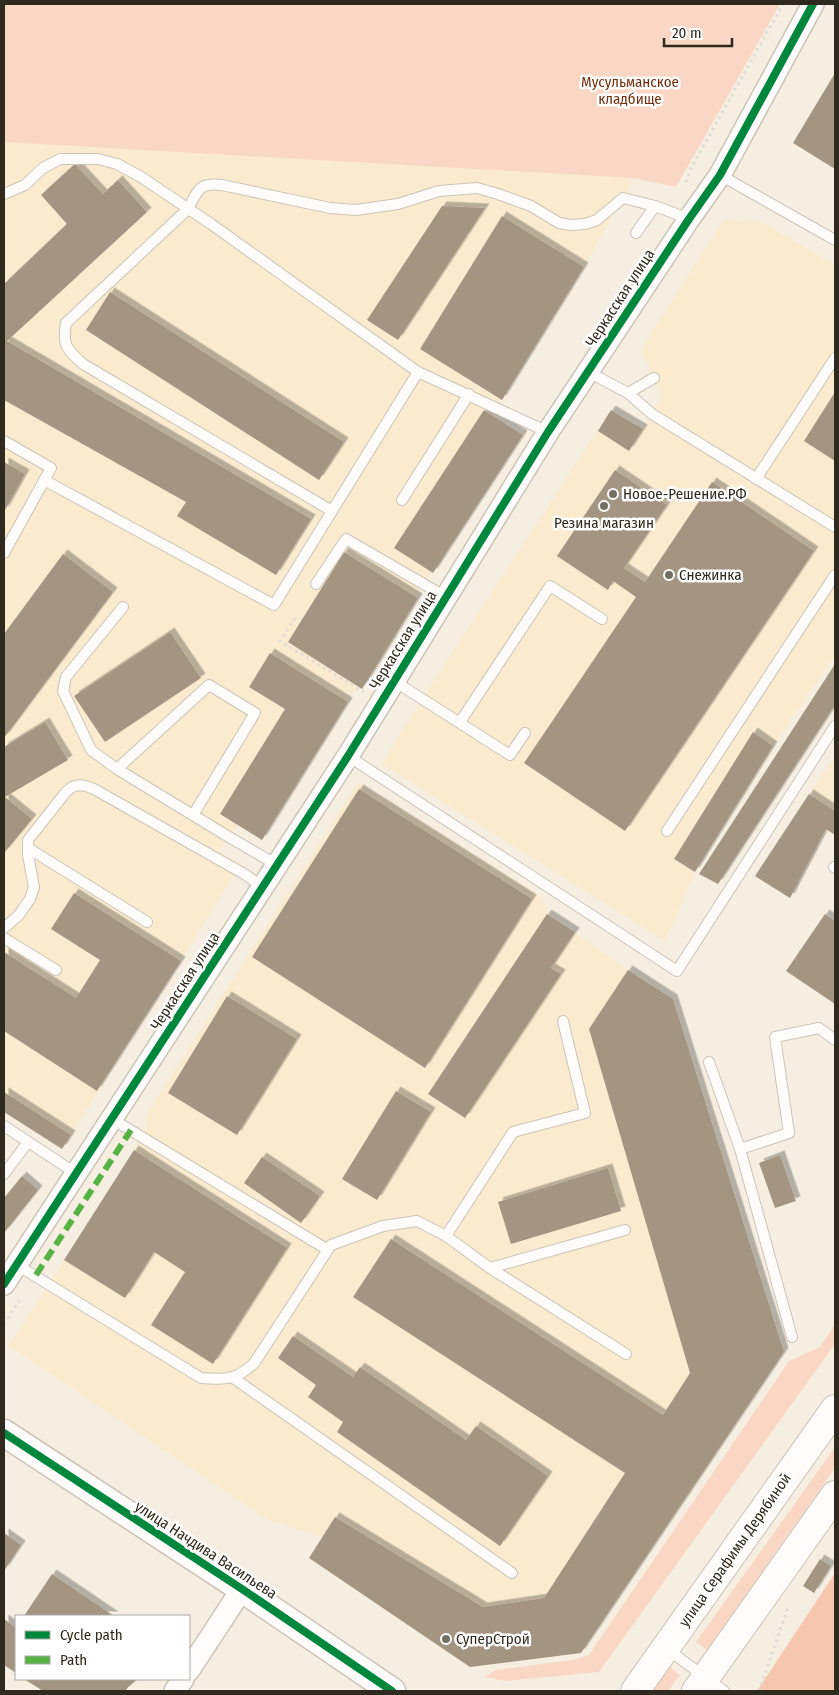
<svg xmlns="http://www.w3.org/2000/svg" width="839" height="1695" viewBox="0 0 839 1695" font-family="'Fira Sans Condensed',sans-serif">
<style>
.built{fill:#faebcf}
.green{fill:#f9d7c4}
.forest{fill:#f6c6ae}
.building{fill:#a49582;filter:url(#shadow)}
.lines{fill:none;stroke-linecap:round;stroke-linejoin:round}
.service-casing{stroke:#cbc4b7;stroke-width:12}
.minor-casing{stroke:#cbc4b7;stroke-width:24}
.tertiary-casing{stroke:#cbc4b7;stroke-width:29}
.primary-casing{stroke:#cbc4b7;stroke-width:30}
.path{stroke:#e0ddd8;stroke-width:3;stroke-dasharray:2.5 4;stroke-linecap:butt}
.service{stroke:#fefcfa;stroke-width:10}
.minor{stroke:#fefcfa;stroke-width:21}
.tertiary{stroke:#fefcfa;stroke-width:26}
.primary{stroke:#fefcfa;stroke-width:28}
.quiet{stroke:#56b245;stroke-width:6;stroke-dasharray:12 6;stroke-linecap:butt}
.cycleway-casing{stroke:#fff;stroke-width:11}
.cycleway{stroke:#00873e;stroke-width:8}
.poi-dot{fill:#756f62;stroke:#fff;stroke-width:2}
.labels{text-anchor:middle;dominant-baseline:central;stroke-width:5;stroke-linejoin:round;paint-order:stroke}
.park-label{font-size:15px;fill:#762f0e;stroke:#fff}
.street-label{font-size:15px;fill:#302a1e;stroke:#fff}
.poi-label{font-size:15px;fill:#302a1e;stroke:#fff;text-anchor:start}
</style>
<defs>
<filter id="shadow"><feDropShadow dx="4.5" dy="-4.5" stdDeviation="0" flood-color="#0004"/></filter>
</defs>
<rect width="100%" height="100%" fill="#f6eee0"/>
<!-- built -->
<g class="built">
<polygon points="4,142 634,178 584,267 492,415 523,435 416,596 418,598 362,689 358,686 356,688 262,840 238,825 219,851 241,864 62,1149 4,1112"/>
<polygon points="724,220 762,222 835,265 835,656 773,746 695,872 665,941 382,764 406,724 611,410 643,429 662,397 641,349"/>
<polygon points="835,757 835,835 798,810"/>
<polygon points="359,782 542,897 548,914 628,970 673,999 784,1352 581,1653 470,1667 309,1558 322,1537 268,1520 9,1346 143,1137 147,1123 145,1117"/>
</g>
<!-- green -->
<g class="green">
<polygon points="4,4 780,4 676,187 634,178 4,142"/>
<polygon points="835,1324 835,1344 599,1672 505,1681 485,1677 496,1670 573,1660 589,1655 789,1361 820,1347"/>
<polygon points="835,1447 835,1468 707,1650 696,1642"/>
<polygon points="669,1666 680,1675 668,1691 651,1691"/>
</g>
<!-- forest -->
<polygon class="forest" points="835,1573 835,1691 757,1691"/>
<!-- building -->
<g class="building">
<polygon points="835,73 835,169 793,143"/>
<polygon points="75,164 103,194 118,180 147,212 7,341 311,519 276,575 177,516 186,502 4,400 4,284 67,224 41,195"/>
<polygon points="442,206 485,208 398,340 367,320"/>
<polygon points="502,216 584,267 502,400 420,349"/>
<polygon points="110,292 344,442 319,480 86,330"/>
<polygon points="835,392 835,461 804,441"/>
<polygon points="484,410 523,435 433,573 394,548"/>
<polygon points="611,410 643,429 629,451 598,431"/>
<polygon points="4,462 25,474 4,512"/>
<polygon points="615,470 667,505 624,568 645,582 712,482 814,551 625,831 524,763 636,597 613,581 608,590 557,556"/>
<polygon points="344,552 418,598 362,689 288,642"/>
<polygon points="63,554 113,592 4,738 4,634"/>
<polygon points="170,632 201,678 105,742 74,696"/>
<polygon points="270,653 348,702 262,840 220,814 285,709 249,687"/>
<polygon points="835,664 835,705 718,884 699,874"/>
<polygon points="45,722 68,760 5,797 32,819 4,853 4,747"/>
<polygon points="753,732 773,746 695,872 674,859"/>
<polygon points="359,789 532,899 425,1068 252,957"/>
<polygon points="809,794 835,811 835,835 826,829 790,898 755,876"/>
<polygon points="74,893 181,961 97,1091 4,1031 4,952 76,998 100,960 51,929"/>
<polygon points="547,914 575,932 551,968 561,974 465,1118 428,1094"/>
<polygon points="825,914 835,921 835,1004 786,971"/>
<polygon points="628,970 673,999 784,1352 581,1653 470,1667 309,1558 335,1517 483,1607 544,1598 625,1473 353,1297 391,1239 663,1415 690,1373 589,1029"/>
<polygon points="227,996 297,1039 237,1135 168,1093"/>
<polygon points="396,1091 431,1112 377,1200 342,1179"/>
<polygon points="4,1092 71,1135 62,1149 4,1112"/>
<polygon points="134,1150 287,1248 213,1364 151,1325 185,1272 154,1252 125,1298 64,1260"/>
<polygon points="780,1155 796,1201 775,1208 759,1163"/>
<polygon points="262,1157 320,1196 301,1223 244,1183"/>
<polygon points="608,1168 621,1211 511,1244 498,1202"/>
<polygon points="22,1176 38,1190 4,1233 4,1198"/>
<polygon points="293,1336 353,1377 360,1367 466,1440 476,1426 548,1476 500,1546 337,1432 343,1422 308,1397 316,1385 278,1358"/>
<polygon points="4,1533 21,1545 4,1571"/>
<polygon points="820,1559 831,1566 814,1593 803,1586"/>
<polygon points="52,1574 114,1616 24,1616"/>
<polygon points="4,1619 16,1628 16,1673 4,1665"/>
<polygon points="24,1679 138,1679 129,1686 125,1691 43,1691"/>
</g>
<g class="lines">
<defs>
<g id="service">
<polyline points="720,175 835,240"/>
<polyline points="4,194 25,185 43,168 60,159 98,159 117,164 141,177 211,224 418,372 548,432"/>
<polyline points="636,233 655,206"/>
<polyline points="588,372 628,393 652,414 835,527"/>
<polyline points="628,393 654,378"/>
<polyline points="4,441 51,468 4,553"/>
<polyline points="756,479 835,358"/>
<polyline points="44,480 274,605 418,372"/>
<polyline points="402,500 469,394"/>
<path d="M332,511l-249,-147c-16,-14 -21,-19 -17,-41l122,-114c10,-19 11,-27 34,-24l108,23 26,2 42,-6 41,-13 38,-3 21,6 33,12 28,17 12,2 14,-1 12,-4 26,-22 32,8 34,13"/>
<polyline points="316,584 346,539 446,597"/>
<polyline points="123,607 66,677 63,691 91,750 117,769 229,837 277,865"/>
<polyline points="394,681 510,755 525,733"/>
<polyline points="460,722 550,586 602,619"/>
<polyline points="348,756 677,971 835,726"/>
<polyline points="117,769 209,685 255,713 193,815"/>
<polyline points="667,831 835,575"/>
<polyline points="28,848 147,922"/>
<polyline points="834,867 835,868"/>
<path d="M4,928l14,-12 12,-17 4,-12 -6,-32v-15l38,-48c9,-9 16,-8 28,-3l152,86 16,12"/>
<polyline points="4,938 56,970"/>
<polyline points="709,1062 740,1149 792,1337"/>
<polyline points="112,1119 328,1250"/>
<polyline points="4,1126 77,1174"/>
<polyline points="740,1149 789,1133 775,1037 819,1028 835,1040"/>
<polyline points="4,1174 28,1142"/>
<polyline points="446,1236 513,1132 585,1113 563,1021"/>
<path d="M17,1265l184,113c24,2 37,2 54,-16l76,-117 52,-19 34,-5 29,15 44,32 136,86"/>
<polyline points="490,1268 625,1230"/>
<polyline points="232,1377 512,1573"/>
<polyline points="667,1649 724,1691"/>
</g>
<g id="minor">
<polyline points="4,1284 348,756 548,432 689,219 720,175 813,4"/>
<polyline points="189,1670 242,1589"/>
<polyline points="175,1691 183,1679"/>
</g>
<polyline id="tertiary" points="4,1433 242,1589 392,1691"/>
<g id="primary">
<polyline points="635,1691 835,1409"/>
<polyline points="696,1691 835,1495"/>
</g>
</defs>
<!-- service casing -->
<use href="#service" class="service-casing"/>
<!-- minor casing -->
<use href="#minor" class="minor-casing"/>
<!-- tertiary casing -->
<use href="#tertiary" class="tertiary-casing"/>
<!-- primary casing -->
<use href="#primary" class="primary-casing"/>
<!-- path -->
<g class="path">
<polyline points="686,182 691,168 783,4"/>
<polyline points="295,618 280,641 364,692"/>
<polyline points="4,1324 19,1301"/>
<polyline points="759,1691 788,1607"/>
</g>
<!-- service -->
<use href="#service" class="service"/>
<!-- minor -->
<use href="#minor" class="minor"/>
<!-- tertiary -->
<use href="#tertiary" class="tertiary"/>
<!-- primary -->
<use href="#primary" class="primary"/>
<!-- quiet -->
<polyline class="quiet" points="36,1275 131,1130"/>
<defs>
<g id="cycleway">
<polyline points="4,1284 348,756 548,432 689,219 720,175 813,4"/>
<polyline points="4,1433 242,1589 392,1691"/>
</g>
</defs>
<!-- cycleway casing -->
<use href="#cycleway" class="cycleway-casing"/>
<!-- cycleway -->
<use href="#cycleway" class="cycleway"/>
</g>
<!-- markers -->
<g class="poi-dot">
<circle cx="613" cy="494" r="5"/>
<circle cx="604" cy="506" r="5"/>
<circle cx="669" cy="575" r="5"/>
<circle cx="446" cy="1639" r="5"/>
</g>
<g class="labels">
<!-- park labels -->
<g class="park-label">
<text x="630" y="82">Мусульманское<tspan x="630" dy="17">кладбище</tspan></text>
</g>
<!-- street labels -->
<g class="street-label">
<text transform="translate(620 298) rotate(-57)">Черкасская улица</text>
<text transform="translate(403 640) rotate(-58)">Черкасская улица</text>
<text transform="translate(185 981) rotate(-57)">Черкасская улица</text>
<text transform="translate(206 1550) rotate(33)">улица Начдива Васильева</text>
<text transform="translate(735 1550) rotate(-55)">улица Серафимы Дерябиной</text>
</g>
<!-- poi labels -->
<g class="poi-label">
<text x="623" y="494">Новое-Решение.РФ</text>
<text x="604" y="523" text-anchor="middle">Резина магазин</text>
<text x="679" y="575">Снежинка</text>
<text x="456" y="1639">СуперСтрой</text>
</g>
</g>
<!-- border -->
<rect width="839" height="1695" fill="none" stroke="#302a1e" stroke-width="10"/>
<!-- legend -->
<rect x="15" y="1615" width="175" height="65" fill="#ffffff" stroke="#acaaa5"/>
<rect x="25" y="1631" width="25" height="8" fill="#00873e" stroke="#acaaa5"/>
<text x="60" y="1640" font-size="15" fill="#302a1e">Cycle path</text>
<rect x="25" y="1656" width="25" height="8" fill="#56b245" stroke="#acaaa5"/>
<text x="60" y="1665" font-size="15" fill="#302a1e">Path</text>
<!-- scale -->
<path d="M664 38v8h68v-8" fill="none" stroke="#302a1e" stroke-width="2.5"/>
<text x="672" y="38" font-size="15" fill="#302a1e" stroke="#ffffff" stroke-width="4" paint-order="stroke">20 m</text>
</svg>
